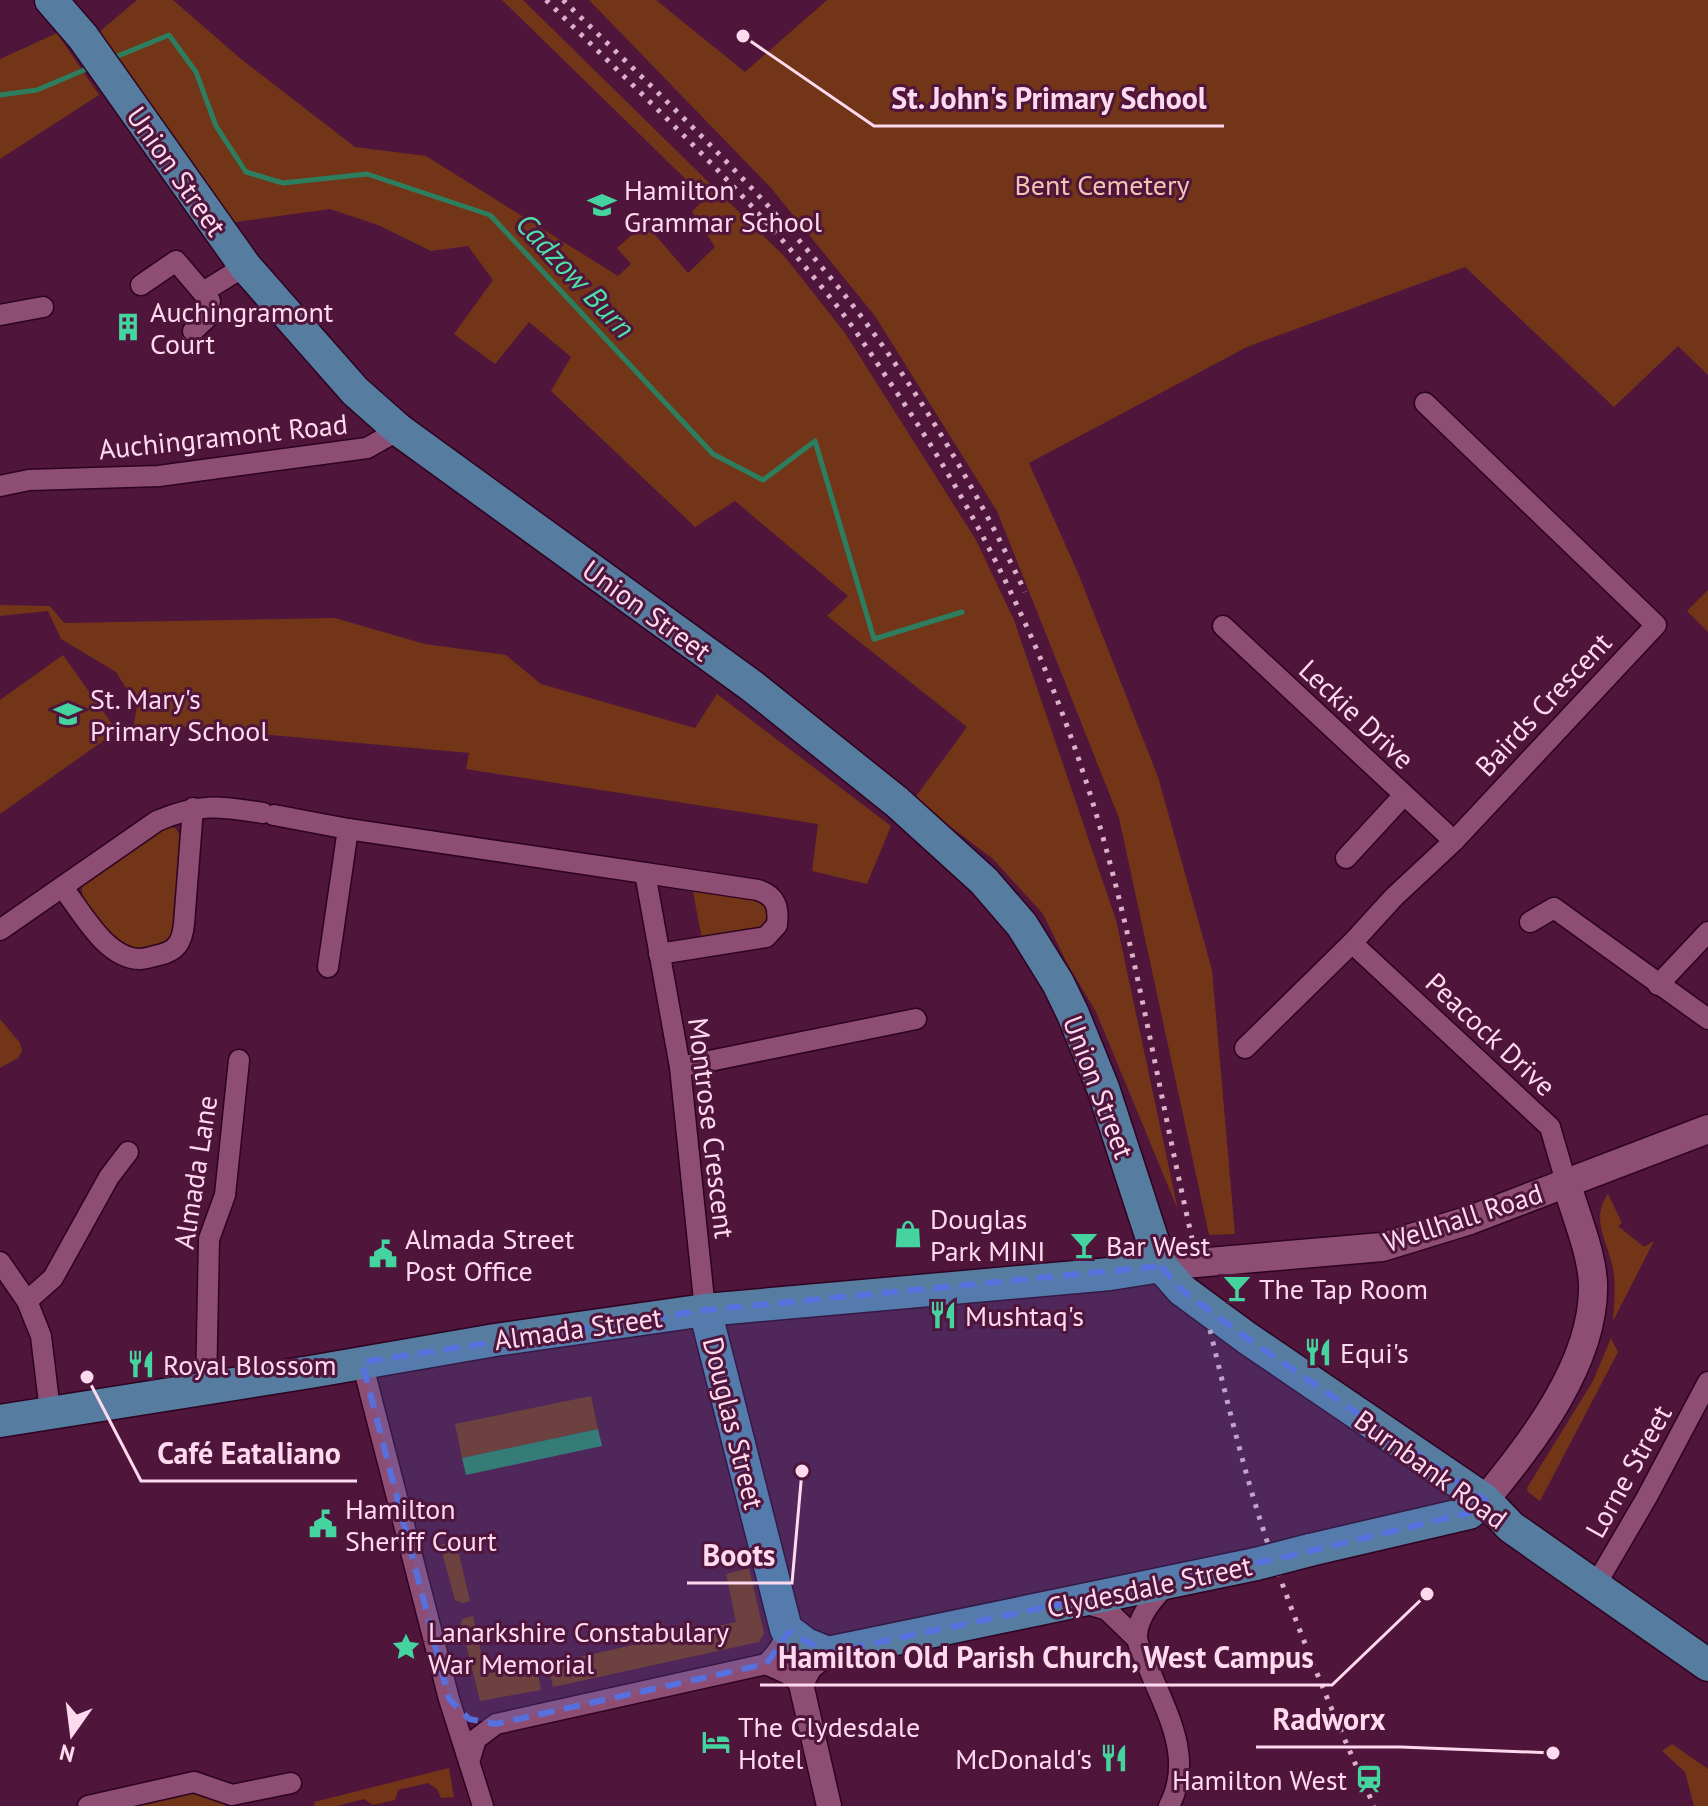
<svg xmlns="http://www.w3.org/2000/svg" width="1708" height="1806" viewBox="0 0 1708 1806" font-family="'PT Sans',sans-serif">
<style>
.green{fill:#723518}
.water{fill:#2d7e5f}
.lines{fill:none;stroke-linecap:round;stroke-linejoin:round}
.stream{stroke:#2d7e5f;stroke-width:5}
.minor-casing{stroke:#2d0320;stroke-width:23}
.tertiary-casing{stroke:#2d0320;stroke-width:27}
.secondary-casing{stroke:#2d0320;stroke-width:31}
.primary-casing{stroke:#2d0320;stroke-width:35}
.minor{stroke:#8e4e74;stroke-width:20}
.tertiary{stroke:#8e4e74;stroke-width:24}
.secondary{stroke:#8e4e74;stroke-width:28}
.primary{stroke:#567ca0;stroke-width:32}
.rail{stroke:#dab1c8;stroke-width:5;stroke-dasharray:4 8;stroke-linecap:butt}
.primary-bridge-casing{stroke:#2d0320;stroke-width:35;stroke-linecap:butt}
.primary-bridge{stroke:#567ca0;stroke-width:32}
.marked{fill:#5671de;fill-opacity:0.2;stroke:#5671de;stroke-width:6;stroke-dasharray:16 10;stroke-linejoin:round}
.labels{text-anchor:middle;dominant-baseline:central;stroke-width:6;stroke-linejoin:round;paint-order:stroke}
.street-label{font-size:28px;fill:#ffdaee;stroke:#4f153b}
.park-label{font-size:28px;fill:#f2c4b1;stroke:#4f153b}
.poi-label{font-size:28px;fill:#ffdaee;stroke:#4f153b;text-anchor:start}
.water-label{font-size:30px;font-style:italic;fill:#4edfa8;stroke:#4f153b}
.leader{fill:none;stroke:#ffdaee;stroke-width:3}
.callout-dot{fill:#ffdaee;stroke:#4f153b;stroke-width:3}
.callout-label{font-size:30px;text-anchor:middle;font-weight:bold;fill:#ffdaee;stroke:#4f153b;stroke-width:6;stroke-linejoin:round;paint-order:stroke}
</style>
<rect width="100%" height="100%" fill="#4f153b"/>
<!-- green -->
<g class="green">
<polygon points="137,0 173,0 241,59 355,147 426,156 618,276 631,264 617,248 645,223 688,273 715,247 692,212 705,198 502,0 523,0 785,257 845,333 976,540 1014,620 1116,920 1178,1210 1096,1012 1067,963 1043,914 993,859 914,799 967,727 827,616 848,596 735,501 695,527 551,391 571,357 529,322 495,364 454,334 493,280 468,246 431,251 378,225 330,209 229,223 98,33"/>
<polygon points="589,0 656,0 745,72 827,0 1708,0 1708,375 1678,346 1614,407 1465,267 1247,347 1029,463 1078,573 1158,777 1212,970 1235,1234 1209,1235 1119,818 997,511 875,316 771,188"/>
<polygon points="57,33 99,95 0,159 0,59"/>
<polygon points="1708,590 1708,632 1687,611"/>
<polygon points="0,605 50,606 64,623 335,618 425,644 506,655 541,684 695,728 717,694 891,826 867,884 812,871 818,824 466,769 469,753 183,727 131,741 137,706 116,672 61,639 48,611 0,616"/>
<polygon points="63,655 117,731 0,814 0,700"/>
<path d="M172,827l4,2 8,12 -11,94c-12,14 -35,20 -52,9 -8,-5 -15,-18 -21,-25 -8,-10 -20,-19 -18,-33l78,-56z"/>
<path d="M692,887c22,4 99,6 67,43l-57,9z"/>
<polygon points="0,1019 20,1043 22,1051 18,1058 0,1068"/>
<path d="M1608,1194l14,29 -4,3 26,21 10,-6 -41,80c1,-18 3,-35 0,-52 -5,-27 -23,-50 -5,-75z"/>
<polygon points="1611,1338 1618,1352 1540,1501 1528,1492 1527,1488 1593,1381"/>
<polygon points="591,1396 598,1429 462,1458 455,1424"/>
<polygon points="456,1541 470,1601 463,1603 455,1600 440,1545"/>
<polygon points="749,1568 764,1633 759,1642 553,1687 548,1664 736,1622 726,1574"/>
<polygon points="473,1616 486,1674 536,1663 541,1690 480,1701 461,1624 462,1619"/>
<polygon points="1672,1744 1708,1769 1708,1806 1694,1806 1685,1772 1662,1751"/>
<polygon points="449,1768 454,1797 441,1798 437,1789 428,1783 398,1790 395,1800 373,1805 364,1799 337,1806 315,1806 314,1802"/>
<polygon points="194,1789 223,1800 225,1806 130,1806"/>
</g>
<!-- water -->
<polygon class="water" points="598,1429 602,1446 466,1475 462,1458"/>
<g class="lines">
<!-- stream -->
<g class="stream">
<polyline points="113,58 169,35 196,72 216,126 246,172 283,183 367,174 490,215 713,454 763,480 815,441 874,639 962,612"/>
<polyline points="0,95 37,90 89,68"/>
</g>
<defs>
<g id="minor">
<polyline points="141,285 176,261 210,301 207,318 193,331"/>
<polyline points="203,292 245,266"/>
<polyline points="0,315 43,307"/>
<polyline points="0,486 29,480 159,476 367,448 399,430"/>
<polyline points="1223,626 1454,841"/>
<polyline points="274,815 348,829 645,873 680,1067 705,1310"/>
<polyline points="1346,858 1404,795"/>
<path d="M645,873l113,17c18,6 21,17 19,35l-11,12 -107,17"/>
<path d="M63,888c19,24 43,71 77,71 6,0 14,-3 19,-4 18,-4 23,-13 25,-31l9,-116"/>
<polyline points="1530,922 1554,908 1708,1019"/>
<path d="M0,930l157,-109c42,-18 62,-15 106,-8"/>
<polyline points="1352,943 1550,1127 1566,1182"/>
<polyline points="328,967 348,829"/>
<polyline points="1658,985 1708,932"/>
<polyline points="1245,1048 1352,943 1394,897 1454,841 1656,625 1425,403"/>
<polyline points="680,1067 916,1019"/>
<polyline points="0,1262 27,1301 41,1336 50,1411"/>
<polyline points="27,1301 53,1278 109,1177 128,1152"/>
<polyline points="362,1362 449,1699 483,1806"/>
<polyline points="206,1389 209,1239 225,1195 239,1060"/>
<polyline points="1595,1586 1647,1497 1708,1382"/>
<polyline points="1084,1603 1107,1610 1136,1638"/>
<polyline points="766,1664 788,1674 801,1684"/>
<path d="M469,1762l7,-23 20,-15 270,-60c11,-11 18,-19 20,-35"/>
<polyline points="88,1806 194,1782 232,1795 291,1783"/>
<path d="M1169,1806c26,-49 -4,-96 -22,-142 -4,-9 -11,-21 -10,-30 2,-20 19,-39 33,-52"/>
</g>
<polyline id="tertiary" points="828,1653 810,1667 801,1684 829,1806"/>
<g id="secondary">
<polyline points="1161,1266 1382,1247 1470,1220 1708,1129"/>
<path d="M1485,1500c47,-58 110,-137 108,-216 -1,-31 -18,-71 -27,-102"/>
</g>
<g id="primary">
<polyline points="51,0 83,37 245,266 355,391 399,430 752,686 897,802 984,881 1022,925 1058,983 1073,1014 1103,1088 1161,1266 1182,1290 1247,1338 1485,1500 1511,1527 1708,1665"/>
<polyline points="705,1310 786,1629 806,1644 828,1653 1256,1564"/>
<polyline points="0,1421 310,1372 495,1340 705,1310 1110,1274 1161,1266"/>
<polyline points="1310,1550 1469,1513 1485,1500"/>
</g>
</defs>
<!-- minor casing -->
<use href="#minor" class="minor-casing"/>
<!-- tertiary casing -->
<use href="#tertiary" class="tertiary-casing"/>
<!-- secondary casing -->
<use href="#secondary" class="secondary-casing"/>
<!-- primary casing -->
<use href="#primary" class="primary-casing"/>
<!-- minor -->
<use href="#minor" class="minor"/>
<!-- tertiary -->
<use href="#tertiary" class="tertiary"/>
<!-- secondary -->
<use href="#secondary" class="secondary"/>
<!-- primary -->
<use href="#primary" class="primary"/>
<!-- rail -->
<g class="rail">
<path d="M546,0c97,96 198,189 283,296 23,28 42,58 62,88 90,132 158,274 204,426 42,140 64,285 97,428"/>
<path d="M563,0c95,93 193,185 276,288 74,92 136,198 186,304"/>
<path d="M1210,1330c17,71 34,142 57,211 31,90 68,178 107,265"/>
</g>
<defs>
<polyline id="primary-bridge" points="1256,1564 1310,1550"/>
</defs>
<!-- primary-bridge casing -->
<use href="#primary-bridge" class="primary-bridge-casing"/>
<!-- primary-bridge -->
<use href="#primary-bridge" class="primary-bridge"/>
</g>
<!-- marked area -->
<path class="marked" d="M1161,1266l21,24 65,48 238,162 -16,13 -175,42 -466,98 -39,-21 -23,32 -270,60 -27,-5 -20,-20 -87,-337 343,-52z"/>
<!-- icons -->
<defs>
<symbol id="school-bare" viewBox="-9 -9 18 18"><path d="M0-5L7-2L0 1L-7-2ZM-4 1L0 2.5L4 1V4Q0 6-4 4Z" fill="#45d49f" stroke="#4f153b" stroke-width="2.5" paint-order="stroke"/></symbol>
<symbol id="building-bare" viewBox="-9 -9 18 18"><path d="M-4-6H4V6H1V3H-1V6H-4ZM-2.5-4.3h1.7v1.8h-1.7ZM.8-4.3h1.7v1.8H.8ZM-2.5-1h1.7V.8h-1.7ZM.8-1h1.7V.8H.8Z" fill="#45d49f" stroke="#4f153b" stroke-width="2.5" paint-order="stroke"/></symbol>
<symbol id="shop-bare" viewBox="-9 -9 18 18"><path d="M-5-2.5h2.3a2.7 3.5 0 0 1 5.4 0H5L5.5 6h-11ZM-1.5-2.5h3a1.5 2.3 0 0 0-3 0Z" fill="#45d49f" stroke="#4f153b" stroke-width="2.5" paint-order="stroke"/></symbol>
<symbol id="bar-bare" viewBox="-9 -9 18 18"><path d="M-6-5H6L.8 .8V4.5H3.5V6h-7V4.5H-.8V.8Z" fill="#45d49f" stroke="#4f153b" stroke-width="2.5" paint-order="stroke"/></symbol>
<symbol id="civic-bare" viewBox="-9 -9 18 18"><path d="M-.6-6.5H3V-4.5H.6V-3L4-1V1h2V6H-6V1h2V-1L-.6-3ZM-1.2 2.5V6h2.4V2.5Z" fill="#45d49f" stroke="#4f153b" stroke-width="2.5" paint-order="stroke"/></symbol>
<symbol id="restaurant-bare" viewBox="-9 -9 18 18"><path d="M-5-6h1v4h1v-4h1v4h1v-4h1v5L-1.5 .5V6h-2V.5L-5-1ZM5-6V6H3V1.5H1.5Q1.5-4 5-6Z" fill="#45d49f" stroke="#4f153b" stroke-width="2.5" paint-order="stroke"/></symbol>
<symbol id="sight-bare" viewBox="-9 -9 18 18"><path d="M0-6L1.8-2.2L6-1.7L2.9 1.2L3.7 5.4L0 3.3L-3.7 5.4L-2.9 1.2L-6-1.7L-1.8-2.2Z" fill="#45d49f" stroke="#4f153b" stroke-width="2.5" paint-order="stroke"/></symbol>
<symbol id="hotel-bare" viewBox="-9 -9 18 18"><path d="M-6-4.5h1.5V1H6V5H4.5V3h-9V5H-6ZM-4 0a1.8 1.8 0 1 1 3.6 0ZM.5 0V-2.5h3Q6-2.5 6 0Z" fill="#45d49f" stroke="#4f153b" stroke-width="2.5" paint-order="stroke"/></symbol>
<symbol id="station-bare" viewBox="-9 -9 18 18"><path d="M-3-6H3Q5-6 5-4V2Q5 4 3 4L4.5 6H3L1.5 4h-3L-3 6H-4.5L-3 4Q-5 4-5 2V-4Q-5-6-3-6ZM-3.5-4v3h7v-3ZM-3.5 1v1.5H-2V1ZM2 1v1.5H3.5V1Z" fill="#45d49f" stroke="#4f153b" stroke-width="2.5" paint-order="stroke"/></symbol>
</defs>
<g fill-rule="evenodd">
<use href="#school-bare" x="582" y="185" width="40" height="40"/>
<use href="#building-bare" x="108" y="307" width="40" height="40"/>
<use href="#school-bare" x="48" y="694" width="40" height="40"/>
<use href="#shop-bare" x="888" y="1214" width="40" height="40"/>
<use href="#bar-bare" x="1064" y="1225" width="40" height="40"/>
<use href="#civic-bare" x="363" y="1234" width="40" height="40"/>
<use href="#bar-bare" x="1217" y="1268" width="40" height="40"/>
<use href="#restaurant-bare" x="923" y="1295" width="40" height="40"/>
<use href="#restaurant-bare" x="1298" y="1332" width="40" height="40"/>
<use href="#restaurant-bare" x="121" y="1344" width="40" height="40"/>
<use href="#civic-bare" x="303" y="1504" width="40" height="40"/>
<use href="#sight-bare" x="386" y="1627" width="40" height="40"/>
<use href="#hotel-bare" x="696" y="1722" width="40" height="40"/>
<use href="#restaurant-bare" x="1094" y="1738" width="40" height="40"/>
<use href="#station-bare" x="1349" y="1759" width="40" height="40"/>
</g>
<g class="labels">
<!-- street labels -->
<g class="street-label">
<text transform="translate(177 171) rotate(55)">Union Street</text>
<text transform="translate(223 436) rotate(-6)">Auchingramont Road</text>
<text transform="translate(647 610) rotate(36)">Union Street</text>
<text transform="translate(1543 704) rotate(-47)">Bairds Crescent</text>
<text transform="translate(1357 714) rotate(43)">Leckie Drive</text>
<text transform="translate(1491 1034) rotate(43)">Peacock Drive</text>
<text transform="translate(1099 1087) rotate(69)">Union Street</text>
<text transform="translate(712 1128) rotate(83)">Montrose Crescent</text>
<text transform="translate(195 1172) rotate(-81)">Almada Lane</text>
<text transform="translate(1463 1217) rotate(-18)">Wellhall Road</text>
<text transform="translate(578 1328) rotate(-8)">Almada Street</text>
<text transform="translate(734 1423) rotate(76)">Douglas Street</text>
<text transform="translate(1431 1469) rotate(36)">Burnbank Road</text>
<text transform="translate(1628 1471) rotate(-61)">Lorne Street</text>
<text transform="translate(1149 1586) rotate(-12)">Clydesdale Street</text>
</g>
<!-- park labels -->
<g class="park-label">
<text x="1102" y="184">Bent Cemetery</text>
</g>
<!-- poi labels -->
<g class="poi-label">
<text x="624" y="189">Hamilton<tspan x="624" dy="32">Grammar School</tspan></text>
<text x="150" y="311">Auchingramont<tspan x="150" dy="32">Court</tspan></text>
<text x="90" y="698">St. Mary's<tspan x="90" dy="32">Primary School</tspan></text>
<text x="930" y="1218">Douglas<tspan x="930" dy="32">Park MINI</tspan></text>
<text x="405" y="1238">Almada Street<tspan x="405" dy="32">Post Office</tspan></text>
<text x="1106" y="1245">Bar West</text>
<text x="1259" y="1288">The Tap Room</text>
<text x="965" y="1315">Mushtaq's</text>
<text x="1340" y="1352">Equi's</text>
<text x="163" y="1364">Royal Blossom</text>
<text x="345" y="1508">Hamilton<tspan x="345" dy="32">Sheriff Court</tspan></text>
<text x="428" y="1631">Lanarkshire Constabulary<tspan x="428" dy="32">War Memorial</tspan></text>
<text x="738" y="1726">The Clydesdale<tspan x="738" dy="32">Hotel</tspan></text>
<text x="1092" y="1758" text-anchor="end">McDonald's</text>
<text x="1347" y="1779" text-anchor="end">Hamilton West</text>
</g>
<!-- water labels -->
<g class="water-label">
<text transform="translate(576 275) rotate(47)">Cadzow Burn</text>
</g>
</g>
<!-- callouts -->
<path class="leader" d="M743 36L874 126H1224M87 1377L141 1481H357M802 1471L792 1583H687M1427 1594L1332 1685H760M1553 1753L1401 1747H1256"/>
<g class="callout-dot">
<circle cx="743" cy="36" r="8"/>
<circle cx="87" cy="1377" r="8"/>
<circle cx="802" cy="1471" r="8"/>
<circle cx="1427" cy="1594" r="8"/>
<circle cx="1553" cy="1753" r="8"/>
</g>
<g class="callout-label">
<text x="1049" y="109">St. John's Primary School</text>
<text x="249" y="1464">Café Eataliano</text>
<text x="739" y="1566">Boots</text>
<text x="1046" y="1668">Hamilton Old Parish Church, West Campus</text>
<text x="1329" y="1730">Radworx</text>
</g>
<!-- north arrow -->
<g transform="translate(72 1734) rotate(194)" stroke="#4f153b" stroke-width="6" paint-order="stroke">
<path d="M0-6L14 30L0 20L-14 30Z" fill="#ffdaee"/>
<text y="-12" font-size="22" font-weight="bold" text-anchor="middle" fill="#ffdaee">N</text>
</g>
</svg>
